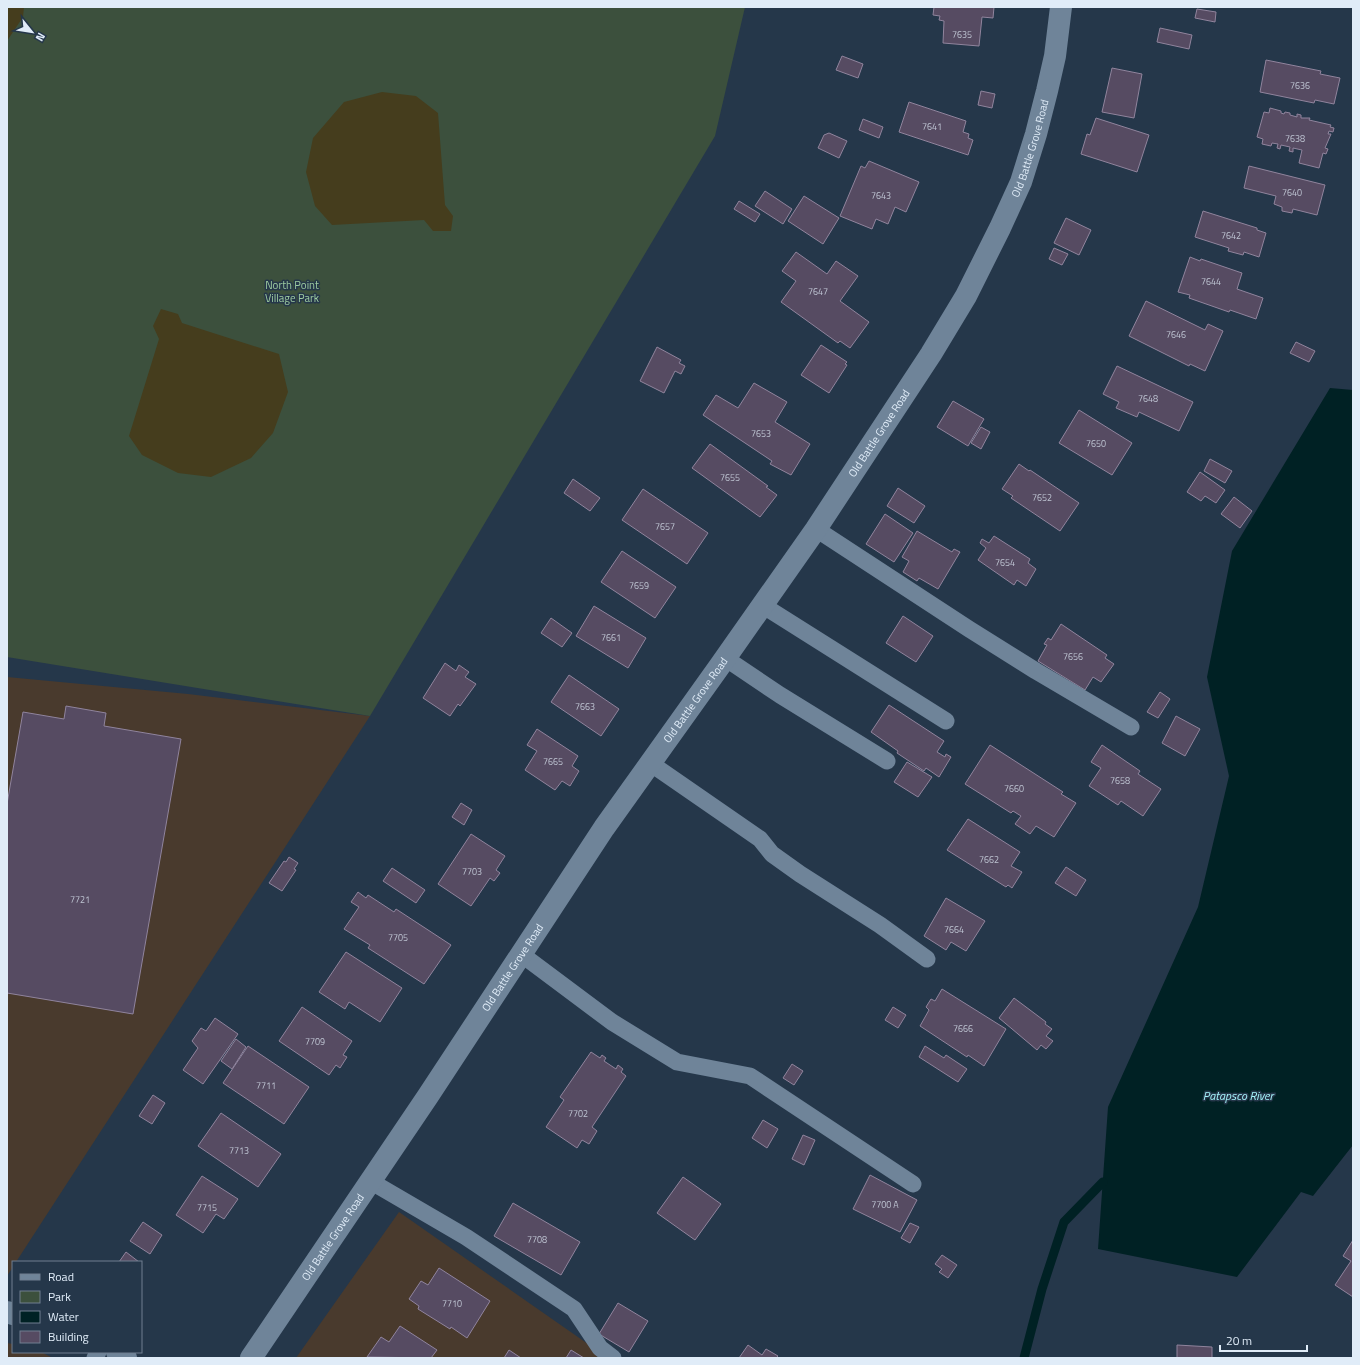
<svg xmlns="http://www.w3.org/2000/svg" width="1360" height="1365" viewBox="0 0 1360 1365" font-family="'Titillium Web',sans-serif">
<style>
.commercial{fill:#493a2d}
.green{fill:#3c503d}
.sand{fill:#453d1d}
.water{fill:#002124}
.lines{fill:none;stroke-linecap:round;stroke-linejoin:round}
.stream{stroke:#002124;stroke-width:9}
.building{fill:#564b62;stroke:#90849d}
.service{stroke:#6f8499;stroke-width:17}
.minor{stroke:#6f8499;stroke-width:22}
.labels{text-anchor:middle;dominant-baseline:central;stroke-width:3;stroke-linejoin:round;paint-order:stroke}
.number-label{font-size:9px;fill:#bec4d2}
.street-label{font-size:11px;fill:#e0ecf8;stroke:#25374a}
.park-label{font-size:11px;fill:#9fcda1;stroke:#25374a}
.water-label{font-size:12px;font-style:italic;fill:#a5f4fb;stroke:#25374a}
</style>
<rect width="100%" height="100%" fill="#25374a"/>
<!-- commercial -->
<g class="commercial">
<polygon points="7,677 188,694 370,716 16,1262 13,1262 13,1267 7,1276"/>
<polygon points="399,1212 608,1358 296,1358"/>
<polygon points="7,1343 13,1344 13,1352 41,1352 53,1358 7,1358"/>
</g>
<!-- green -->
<polygon class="green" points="7,7 745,7 715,136 370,716 7,657"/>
<!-- sand -->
<g class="sand">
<polygon points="7,7 24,7 23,17 7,41"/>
<polygon points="382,92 416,96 438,113 445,205 453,216 451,231 433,231 424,220 332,225 315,206 306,172 313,138 344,102"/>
<polygon points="161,309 178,314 182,323 279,354 288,392 273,433 251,458 211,477 178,473 142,455 129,436 159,339 153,326"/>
</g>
<!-- water -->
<polygon class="water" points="1330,388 1353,390 1353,1145 1313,1196 1301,1192 1237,1277 1098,1249 1108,1107 1198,907 1229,776 1207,677 1232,551"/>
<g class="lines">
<!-- stream -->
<polyline class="stream" points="1024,1358 1042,1289 1064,1222 1103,1182"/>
</g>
<!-- building -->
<g class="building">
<polygon points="934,7 994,7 993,18 982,17 979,46 943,43 944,21 939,20 940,16 933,15"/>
<polygon points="1197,9 1216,12 1215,22 1195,18"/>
<polygon points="1160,28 1192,35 1189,49 1157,42"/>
<polygon points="842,56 863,64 858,78 836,70"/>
<polygon points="1266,60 1321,71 1320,74 1340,78 1334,104 1315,100 1314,103 1260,92"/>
<polygon points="1112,68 1142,74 1134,118 1102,112"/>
<polygon points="981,91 995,94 992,108 978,105"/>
<polygon points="909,102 966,121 963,132 969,134 968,138 973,140 968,155 899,132"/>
<polygon points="1270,108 1281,111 1281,113 1284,114 1285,112 1290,113 1290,115 1297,117 1297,114 1301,115 1301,118 1310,118 1309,120 1331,125 1330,127 1334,128 1333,132 1329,131 1328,134 1331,134 1325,148 1328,149 1326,154 1323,153 1319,168 1299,163 1302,150 1293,148 1293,152 1289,151 1290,147 1281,145 1280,149 1277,148 1278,144 1272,143 1271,146 1262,144 1263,139 1257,137 1264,112 1269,113"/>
<polygon points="1096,118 1149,135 1137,172 1081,154 1087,134 1090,135"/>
<polygon points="863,119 883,127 879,138 859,130"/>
<polygon points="829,133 847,141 839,158 818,148 824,135"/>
<polygon points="869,161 919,182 906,212 895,207 888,224 876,219 872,229 840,216 861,166 865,168"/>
<polygon points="1249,166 1325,185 1317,215 1293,209 1292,213 1282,211 1282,207 1274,204 1276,196 1244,188"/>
<polygon points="765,191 792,209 783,224 755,206"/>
<polygon points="804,196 839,218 823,244 788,221"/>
<polygon points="739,201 760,214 755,222 734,209"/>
<polygon points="1203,211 1257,228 1257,230 1266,233 1259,257 1244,252 1243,255 1228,251 1229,248 1195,237"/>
<polygon points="1066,218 1091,230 1079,255 1054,243"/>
<polygon points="1054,248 1068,254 1062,265 1049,259"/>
<polygon points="796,252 827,274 836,261 858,276 840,301 869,322 850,348 840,341 838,343 781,302 796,281 782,271"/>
<polygon points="1190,257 1200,261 1201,259 1242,273 1237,289 1263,298 1256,319 1230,310 1229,312 1189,298 1190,295 1178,292"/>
<polygon points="1146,301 1205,330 1208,324 1223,331 1205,371 1190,364 1189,366 1129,336"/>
<polygon points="1296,342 1315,351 1309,362 1290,353"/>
<polygon points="821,345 847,362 845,364 847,365 829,393 801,375"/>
<polygon points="657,347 681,360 679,363 685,366 681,374 675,371 664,393 640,381"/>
<polygon points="1117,366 1193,402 1179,431 1139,412 1137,417 1116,408 1119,402 1103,394"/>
<polygon points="754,383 787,402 775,422 810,444 791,475 770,464 772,461 703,415 716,395 738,408"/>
<polygon points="953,401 984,419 968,446 937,427"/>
<polygon points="1079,410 1132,443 1112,475 1059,443"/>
<polygon points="981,427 990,432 981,449 971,443"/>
<polygon points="710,444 768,486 766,487 777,495 760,517 692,468"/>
<polygon points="1210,459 1232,471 1225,483 1204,471"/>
<polygon points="1019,464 1029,471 1030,470 1079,503 1060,531 1011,498 1013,496 1002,489"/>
<polygon points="1200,472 1225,490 1216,503 1205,496 1201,501 1187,492"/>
<polygon points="573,479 600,498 590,511 564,493"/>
<polygon points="898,488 925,506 914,523 887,506"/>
<polygon points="643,489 708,533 687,564 622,520"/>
<polygon points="1234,497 1252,511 1240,528 1221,514"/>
<polygon points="885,514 913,533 894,562 866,544"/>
<polygon points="917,531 952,552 954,549 960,552 938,589 919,578 917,581 903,572 909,561 902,557"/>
<polygon points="994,536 1030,559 1028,563 1036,569 1026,586 1017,580 1014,585 978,560 986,548 980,543 982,539 989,543"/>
<polygon points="622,551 676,587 655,618 601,582"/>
<polygon points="594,606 646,638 628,668 576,636"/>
<polygon points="903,616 933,636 916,662 886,643"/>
<polygon points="551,618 572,633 562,647 541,633"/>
<polygon points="1061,624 1107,655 1105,658 1114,664 1101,682 1093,677 1085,690 1038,661 1047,645 1044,644 1048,638 1051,640"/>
<polygon points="445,663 456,671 459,665 469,672 465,677 476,684 460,706 458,704 450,716 423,698"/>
<polygon points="569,675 619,709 601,736 551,702"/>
<polygon points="1160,692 1170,699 1158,718 1147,712"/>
<polygon points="889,705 944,741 937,752 945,757 946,754 951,757 939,777 926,768 924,771 897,753 898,751 871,732"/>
<polygon points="66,706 106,713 104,726 181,739 133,1014 7,993 7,804 23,712 64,719"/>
<polygon points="1176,716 1200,729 1185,756 1162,743"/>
<polygon points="537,729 578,756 572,766 579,771 570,786 562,781 555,790 525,770 537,751 527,745"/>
<polygon points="990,745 1063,792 1061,794 1076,803 1054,837 1036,826 1030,834 1015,824 1021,816 1013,811 1011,813 965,784"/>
<polygon points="1102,745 1140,771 1138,774 1161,789 1143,816 1121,801 1118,805 1089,786 1101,768 1091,762"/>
<polygon points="907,762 932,777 918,797 894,782"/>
<polygon points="461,803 472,810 464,825 452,817"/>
<polygon points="968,819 1020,852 1011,866 1022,872 1012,888 1008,885 1006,887 947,850"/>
<polygon points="471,834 505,856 496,870 500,873 494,881 490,878 471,906 438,884"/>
<polygon points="289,857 298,863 294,869 296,870 282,891 269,883 284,861 286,862"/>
<polygon points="1066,867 1086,880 1076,896 1055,883"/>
<polygon points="392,868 425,890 416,903 383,881"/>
<polygon points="358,892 366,898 368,895 394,912 396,909 451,945 424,984 368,948 370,945 344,929 359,907 351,902"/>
<polygon points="946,898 985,921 966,951 951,942 946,950 924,936"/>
<polygon points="346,952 402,988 380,1022 349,1002 345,1009 319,992"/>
<polygon points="942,989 1006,1029 984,1066 968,1055 967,1057 920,1026 929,1010 926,1007 931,999 935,1001"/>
<polygon points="1014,998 1046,1022 1045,1024 1052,1029 1046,1036 1053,1041 1046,1049 1041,1045 1037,1050 999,1018"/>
<polygon points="302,1007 352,1041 343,1055 347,1057 340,1068 336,1065 329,1075 279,1041"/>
<polygon points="893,1007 906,1015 898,1028 885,1020"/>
<polygon points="215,1018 238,1034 203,1084 183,1070 198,1048 192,1041 201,1028 206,1031"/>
<polygon points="236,1039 246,1047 232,1069 221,1061"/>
<polygon points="248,1046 309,1087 284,1124 223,1083"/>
<polygon points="925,1046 944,1058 946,1055 967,1069 958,1082 919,1057"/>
<polygon points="591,1052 600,1058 602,1055 606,1058 604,1061 616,1069 618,1065 623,1069 621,1072 626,1076 592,1127 597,1131 589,1144 582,1140 577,1148 546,1127 564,1100 560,1097"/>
<polygon points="792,1064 803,1071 794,1085 783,1078"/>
<polygon points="153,1095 165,1103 152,1124 139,1116"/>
<polygon points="221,1113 281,1154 258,1187 198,1146"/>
<polygon points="763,1120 778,1129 767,1148 752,1138"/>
<polygon points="803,1135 815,1140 804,1165 792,1159"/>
<polygon points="870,1175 917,1200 900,1232 853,1209"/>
<polygon points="202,1176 238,1199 224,1219 216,1214 203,1233 176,1215"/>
<polygon points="683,1177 721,1204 695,1240 657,1213"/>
<polygon points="513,1203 580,1242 561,1275 494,1236"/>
<polygon points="143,1222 162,1235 150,1254 130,1241"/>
<polygon points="910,1223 919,1227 910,1243 901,1238"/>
<polygon points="1353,1240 1353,1297 1335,1285 1351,1261 1343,1256"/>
<polygon points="126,1252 139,1262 119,1262"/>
<polygon points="942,1255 957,1265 948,1278 939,1272 942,1269 935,1264"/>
<polygon points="439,1268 490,1301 467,1338 451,1327 450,1329 418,1309 419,1306 409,1299 421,1281 428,1285"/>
<polygon points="618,1303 648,1321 629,1352 599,1334"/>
<polygon points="400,1326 437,1350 431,1358 367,1357 381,1337 389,1342"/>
<polygon points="748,1345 762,1355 766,1349 778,1356 776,1358 739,1358"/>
<polygon points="1177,1345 1212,1347 1212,1358 1177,1358"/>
<polygon points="509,1350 521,1358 504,1358"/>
<polygon points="571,1350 584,1358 566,1358"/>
</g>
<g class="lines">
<!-- service -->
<g class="service">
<polyline points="816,529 969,629 1036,671 1131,727"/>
<polyline points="762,605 946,721"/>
<polyline points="725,658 780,695 887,761"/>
<polyline points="650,763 760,839 772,854 800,874 880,925 927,959"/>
<polyline points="521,954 612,1022 677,1062 750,1076 913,1184"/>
<polyline points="370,1181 466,1237 574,1309 600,1348 613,1358"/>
<polyline points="95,1358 98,1352"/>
</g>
<!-- minor -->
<g class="minor">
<polyline points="7,1312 13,1314"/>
<polyline points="117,1352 126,1358"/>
<path id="s1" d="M251,1358l177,-262 176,-268 115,-161 97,-138 115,-175 35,-58 34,-68 21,-46 15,-48 11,-43 8,-35 6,-49"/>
</g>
</g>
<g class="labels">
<!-- number labels -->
<g class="number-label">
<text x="962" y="34">7635</text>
<text x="1300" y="85">7636</text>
<text x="932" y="126">7641</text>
<text x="1295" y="138">7638</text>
<text x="1292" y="192">7640</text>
<text x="881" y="195">7643</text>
<text x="1231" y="235">7642</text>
<text x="1211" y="281">7644</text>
<text x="818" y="291">7647</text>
<text x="1176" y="334">7646</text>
<text x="1148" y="398">7648</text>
<text x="761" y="433">7653</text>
<text x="1096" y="443">7650</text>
<text x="730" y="477">7655</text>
<text x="1042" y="497">7652</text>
<text x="665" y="526">7657</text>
<text x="1005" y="562">7654</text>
<text x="639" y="585">7659</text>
<text x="611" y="637">7661</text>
<text x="1073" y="656">7656</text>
<text x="585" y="706">7663</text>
<text x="553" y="761">7665</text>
<text x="1120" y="780">7658</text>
<text x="1014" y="788">7660</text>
<text x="989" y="859">7662</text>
<text x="472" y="871">7703</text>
<text x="80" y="899">7721</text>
<text x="954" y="929">7664</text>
<text x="398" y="937">7705</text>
<text x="963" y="1028">7666</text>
<text x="315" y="1041">7709</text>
<text x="266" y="1085">7711</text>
<text x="578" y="1113">7702</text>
<text x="239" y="1150">7713</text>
<text x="885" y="1204">7700 A</text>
<text x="207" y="1207">7715</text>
<text x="537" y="1239">7708</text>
<text x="452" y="1303">7710</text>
</g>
<!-- street labels -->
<g class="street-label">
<text stroke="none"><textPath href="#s1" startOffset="1442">Old Battle Grove Road</textPath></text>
<text stroke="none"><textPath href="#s1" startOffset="1118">Old Battle Grove Road</textPath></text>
<text stroke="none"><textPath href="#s1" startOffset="794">Old Battle Grove Road</textPath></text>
<text stroke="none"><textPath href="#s1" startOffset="470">Old Battle Grove Road</textPath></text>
<text stroke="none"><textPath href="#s1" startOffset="146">Old Battle Grove Road</textPath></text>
</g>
<!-- park labels -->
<g class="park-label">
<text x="292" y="285">North Point<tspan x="292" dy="13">Village Park</tspan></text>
</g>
<!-- water labels -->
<g class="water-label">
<text x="1238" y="1095">Patapsco River</text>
</g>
</g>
<!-- border -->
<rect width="1360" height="1365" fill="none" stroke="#e0ecf8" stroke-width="16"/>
<!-- legend -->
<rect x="12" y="1261" width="130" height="92" fill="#25374a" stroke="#707f90"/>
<rect x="20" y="1274" width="20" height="6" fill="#6f8499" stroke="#707f90"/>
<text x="48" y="1281" font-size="12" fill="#e0ecf8">Road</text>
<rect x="20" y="1291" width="20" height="12" fill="#3c503d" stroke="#707f90"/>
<text x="48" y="1301" font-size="12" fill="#e0ecf8">Park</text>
<rect x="20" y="1311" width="20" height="12" fill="#002124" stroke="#707f90"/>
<text x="48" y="1321" font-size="12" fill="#e0ecf8">Water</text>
<rect x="20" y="1331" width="20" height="12" fill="#564b62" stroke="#707f90"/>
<text x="48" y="1341" font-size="12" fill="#e0ecf8">Building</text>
<!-- north arrow -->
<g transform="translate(32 32) rotate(120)" stroke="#25374a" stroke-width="3" paint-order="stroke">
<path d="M0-3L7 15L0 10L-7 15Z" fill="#e0ecf8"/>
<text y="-6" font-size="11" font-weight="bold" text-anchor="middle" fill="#e0ecf8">N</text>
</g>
<!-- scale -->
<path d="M1220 1345v6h87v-6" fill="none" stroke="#e0ecf8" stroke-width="2"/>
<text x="1226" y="1345" font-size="12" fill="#e0ecf8" stroke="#25374a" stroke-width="3" paint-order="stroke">20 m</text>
</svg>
